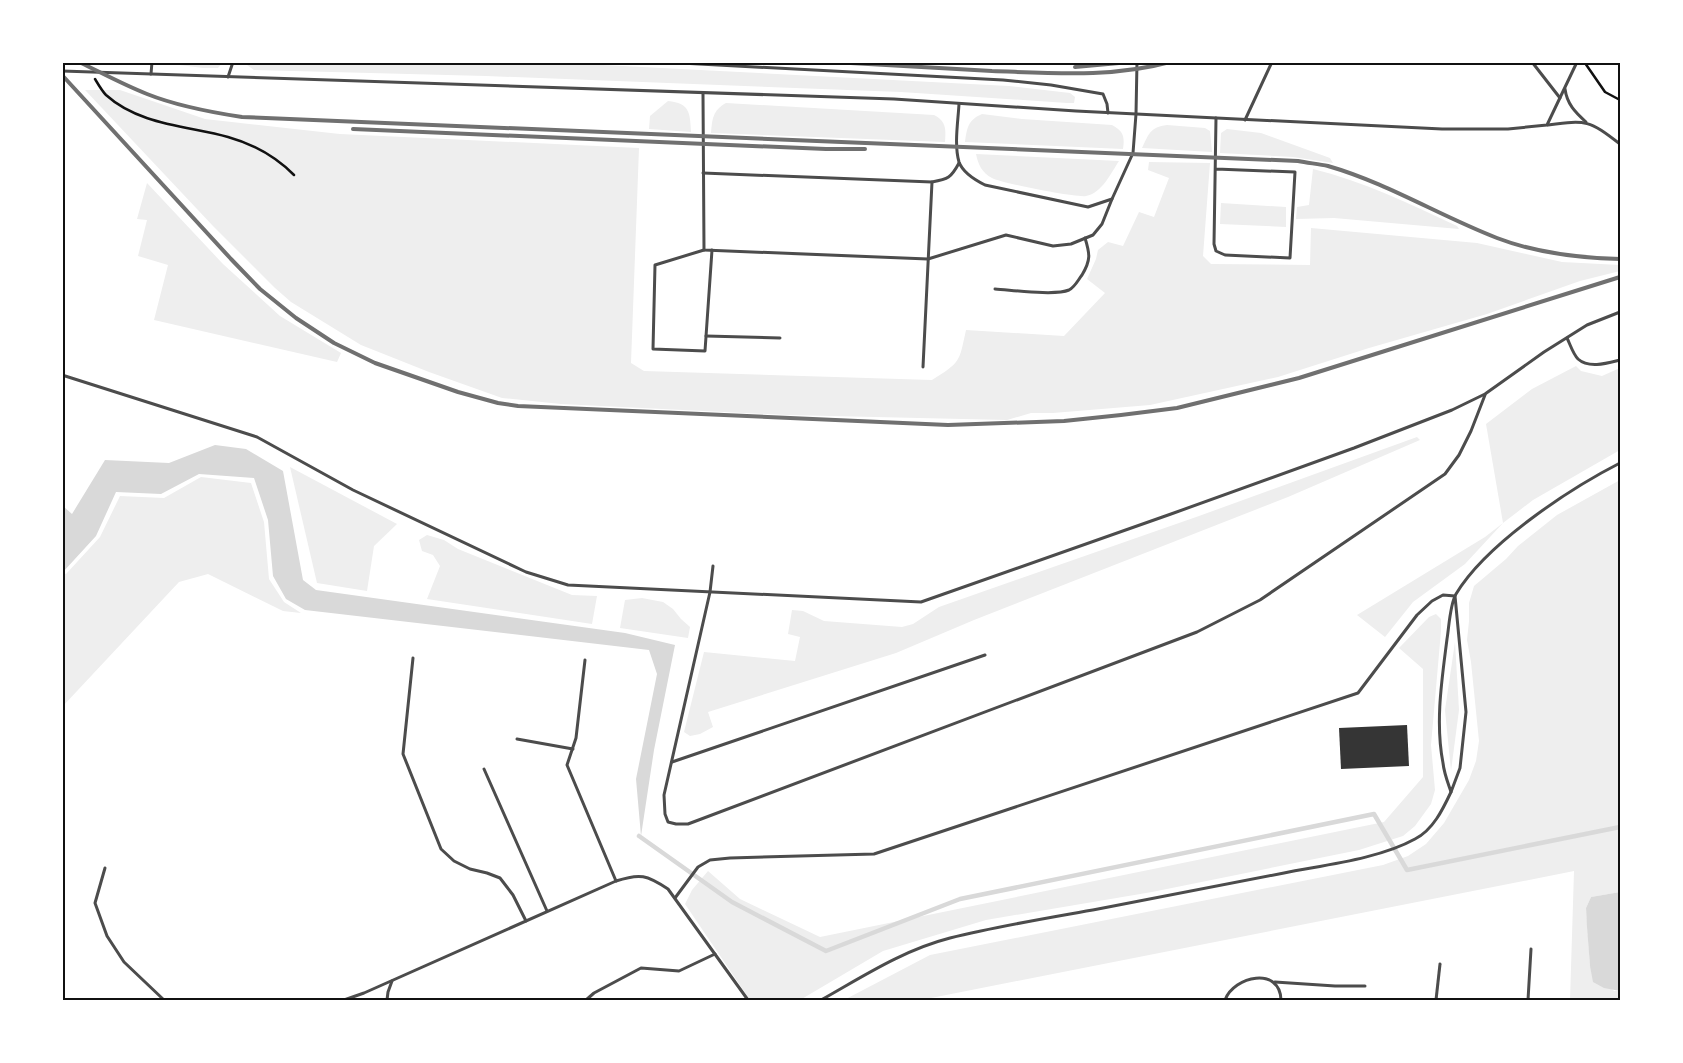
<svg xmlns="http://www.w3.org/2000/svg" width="1683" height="1063" viewBox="0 0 1683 1063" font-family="'Varela Round',sans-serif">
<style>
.green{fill:#eee}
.water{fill:#d9d9d9}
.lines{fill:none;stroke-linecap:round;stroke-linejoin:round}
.stream{stroke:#d9d9d9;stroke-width:4.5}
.building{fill:#353535}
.path{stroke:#111;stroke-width:2.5}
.service{stroke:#4c4c4c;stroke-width:3}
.rail{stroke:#707070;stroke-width:4}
.neatline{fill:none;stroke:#111;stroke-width:2}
</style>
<rect width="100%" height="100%" fill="#fff"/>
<!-- green -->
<g class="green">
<polygon points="170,63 222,63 218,68 203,68 172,64"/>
<polygon points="248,63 564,63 1009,86 1070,93 1075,97 1074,103 1067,103 901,92 486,76 254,70 247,65"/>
<path d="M85,90h35l85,29 135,15 299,14 -8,215 13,8 288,9c29,-18 27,-18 34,-50l98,6 41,-43 -18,-14 9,-20 2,-9 10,-8 15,4 16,-34 15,5 15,-39 -21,-8 1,-8 61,1 -7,93 8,8 99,1 1,-37 166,15 85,19 58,3v6l-40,10 -93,33 -118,34 -91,29 -128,28 -97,8h-22l-24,7 -220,-5 -226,-11 -59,-6 -73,-26 -68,-27 -70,-43 -16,-14 -62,-62z"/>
<path d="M668,101c22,2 22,12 23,31l-42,-3 1,-13z"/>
<path d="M726,103l208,12c12,6 12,14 11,27l-234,-9c1,-14 2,-23 15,-30z"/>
<path d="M982,114l40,5 90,6c11,6 13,11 11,24l-158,-7c2,-14 3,-22 17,-28z"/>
<path d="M1167,125l38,3 5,3 2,21 -70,-4c7,-14 8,-21 25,-23z"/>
<polygon points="1227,129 1261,133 1330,158 1333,163 1293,157 1220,153 1221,133"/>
<path d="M976,154l143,7c-8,12 -17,32 -33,35 -10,2 -85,-13 -94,-18 -10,-5 -14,-14 -16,-24z"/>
<path d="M1313,169c50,12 97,35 144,57l2,3 -125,-11 -38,1 1,-12 12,-2z"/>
<polygon points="147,183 223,264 280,316 341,353 337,362 154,320 168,265 138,256 147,220 137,219"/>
<polygon points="1221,203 1286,207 1286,227 1220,224"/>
<polygon points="1576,366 1581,371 1602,376 1620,368 1620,450 1533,500 1503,523 1465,564 1413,602 1385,637 1357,615 1485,537 1503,523 1486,424 1532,389"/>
<polygon points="1417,437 1420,440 1288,497 974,620 896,653 708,712 713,727 700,734 690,736 684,732 704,652 795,661 800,637 788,634 792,610 803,611 824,621 902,627 913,624 939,607 1199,516"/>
<polygon points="290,467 397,524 374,546 367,591 317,583"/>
<polygon points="201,477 251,483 264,522 269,579 284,602 301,613 283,611 208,574 179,582 63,706 62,572 66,574 100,537 120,496 164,498"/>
<polygon points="1620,480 1620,892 1591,897 1586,908 1590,966 1614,991 1620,991 1620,1000 1570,1000 1574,871 921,1000 844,1000 930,955 1383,865 1408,856 1426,844 1444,823 1469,780 1476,761 1479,741 1471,662 1467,640 1469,621 1469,603 1474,586 1506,559 1518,546 1557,515"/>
<polygon points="427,535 444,540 458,549 572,595 597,596 592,624 427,599 440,566 433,555 422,551 419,540"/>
<polygon points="642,598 663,602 673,609 681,619 690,627 688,638 620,628 625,600"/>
<polygon points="1436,614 1441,619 1441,631 1431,745 1435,790 1431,804 1415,826 1403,836 1359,850 1152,892 986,920 883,951 800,1000 750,1000 685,904 692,890 708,871 740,899 820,937 1384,822 1423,777 1423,669 1399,648 1429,617"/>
<polygon points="1455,642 1459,710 1451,771 1445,710"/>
</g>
<!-- water -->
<g class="water">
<polygon points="215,445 246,449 283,471 303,580 316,590 625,633 675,645 654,750 641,836 636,779 657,674 649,650 305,610 286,599 273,576 268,520 254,478 199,474 161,494 116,492 96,536 63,572 63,506 72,514 105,460 169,463"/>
<polygon points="1620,892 1620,991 1604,988 1593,982 1590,966 1587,927 1586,908 1591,897"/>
</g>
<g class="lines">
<!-- stream -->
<polyline class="stream" points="639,836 732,902 826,951 960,899 1374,814 1407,870 1620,827"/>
</g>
<!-- building -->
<polygon class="building" points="1407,725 1409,766 1341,769 1339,728"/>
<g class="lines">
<!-- path -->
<g class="path">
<polyline points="1585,63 1605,92 1620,100"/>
<path d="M95,79c3,5 7,12 11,16 33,30 82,31 122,42 25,7 48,20 66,38"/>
</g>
<!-- service -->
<g class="service">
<polyline points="662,62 1003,80 1051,85 1103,94 1107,104 1108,113"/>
<polyline points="1532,62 1560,98"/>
<polyline points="62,71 894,99 1076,111 1442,129 1508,129 1547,125 1577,62"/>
<polyline points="151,74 152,62"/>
<polyline points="228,77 233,62"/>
<path d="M1565,89c2,15 10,23 21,33"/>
<polyline points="703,94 704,250 928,259 1006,235 1053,246 1071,244 1093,235 1102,224 1112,199"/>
<path d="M959,104c-1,18 -5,41 0,58 4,11 16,18 26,23l103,22 24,-8 21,-46 3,-39 1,-52"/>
<polyline points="1216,118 1214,244 1216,251 1225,255 1290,258 1295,172 1216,169"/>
<polyline points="1245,120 1272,62"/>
<path d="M1548,125c39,-5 41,-5 72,19"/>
<polyline points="703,173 932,182 923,367"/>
<path d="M932,182c16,-3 19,-4 27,-19"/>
<polyline points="704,250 655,265 653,349 705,351 712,250"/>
<path d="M995,289c17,1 60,7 74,1 6,-3 9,-10 13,-15 9,-15 8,-21 3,-37"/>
<polyline points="706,336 780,338"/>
<path d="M1567,338c3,6 6,16 11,21 11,10 30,4 42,1"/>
<polyline points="62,375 257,437 353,490 526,572 568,585 921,602 1171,514 1354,448 1452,410 1485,394 1544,352 1587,325 1620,312"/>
<polyline points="713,566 710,592 664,795 665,814 668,822 676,824 688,824 1197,632 1260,600 1445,474 1459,455 1471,431 1485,395"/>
<path d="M1455,596l11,116 -6,56 -9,24c-3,-9 -7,-19 -8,-29 -8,-41 -1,-84 4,-124 2,-12 3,-35 9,-45 30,-50 113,-105 164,-131"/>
<polyline points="413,658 403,754 441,849 454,861 470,869 487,873 500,878 513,895 526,921"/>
<polyline points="585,660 576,738 567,765 616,881"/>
<polyline points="517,739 573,749"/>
<polyline points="672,762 985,655"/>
<polyline points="484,769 547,911"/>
<polyline points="105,868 95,903 107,936 124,962 164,1000"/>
<polyline points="675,898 698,867 710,860 730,858 874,854 1358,693 1417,615 1432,601 1443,595 1455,596"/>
<polyline points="1275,982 1335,986 1365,986"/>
<path d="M344,1000l20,-7 252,-112c24,-8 31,-6 52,8l80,111"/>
<polyline points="387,1000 388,992 392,981"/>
<polyline points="586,1000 594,993 641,968 679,971 715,954"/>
<path d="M821,1000c41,-23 82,-50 129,-62 48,-12 98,-20 148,-29 62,-12 124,-24 186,-36 40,-8 95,-14 131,-34 18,-9 28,-30 36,-47"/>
<path d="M1225,1000c9,-24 55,-34 56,0"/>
<polyline points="1436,1000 1440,964"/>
<polyline points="1528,1000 1531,949"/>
</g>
<!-- rail -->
<g class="rail">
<path d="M79,62c23,11 45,23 68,32 30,12 62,18 95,23l1056,44c10,2 21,3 30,5 59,17 112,50 169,72 39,15 82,20 123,21"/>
<path d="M833,62c53,3 106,6 159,9 60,2 120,7 178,-9"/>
<polyline points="1075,67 1130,62"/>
<polyline points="62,75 231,259 260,289 296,318 334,343 375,363 458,392 498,403 518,406 948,425 1064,421 1121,415 1177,408 1299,378 1620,277"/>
<polyline points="353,129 826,149 865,149"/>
</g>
</g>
<!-- border -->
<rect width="1683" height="1063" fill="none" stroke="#ffffff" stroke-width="128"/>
<rect x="64" y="64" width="1555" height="935" class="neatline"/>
</svg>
